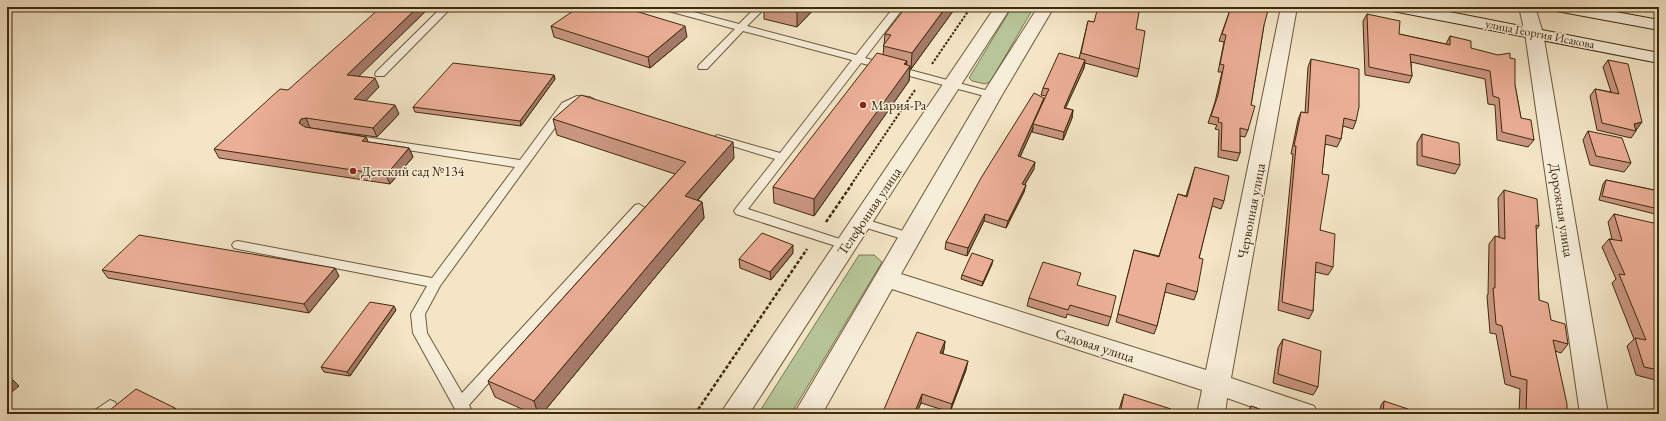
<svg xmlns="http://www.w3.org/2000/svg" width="1666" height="421" viewBox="0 0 1666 421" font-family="'EB Garamond',serif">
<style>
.green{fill:#b7c598;stroke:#7b7852}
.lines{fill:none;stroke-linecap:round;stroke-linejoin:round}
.lane-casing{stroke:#6c593a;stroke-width:2}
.street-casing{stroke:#6c593a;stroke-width:2}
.secondary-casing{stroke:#3f2a0b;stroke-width:2}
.path-far1{stroke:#3f2a0b;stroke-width:2;stroke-dasharray:2.5 1.5;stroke-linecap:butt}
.path{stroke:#3f2a0b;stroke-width:2.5;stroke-dasharray:3.5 2;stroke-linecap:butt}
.lane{fill:#f7eeda;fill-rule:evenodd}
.street{fill:#f7eeda;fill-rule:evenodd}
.secondary{fill:#f7eeda;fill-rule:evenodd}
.wall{fill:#ca9681;stroke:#3f2a0b}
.shaded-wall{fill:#a47a69;stroke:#3f2a0b}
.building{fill:#ebae96;stroke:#3f2a0b}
.poi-dot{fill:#8f2418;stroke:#f7eeda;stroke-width:1.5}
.labels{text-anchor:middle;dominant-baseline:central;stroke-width:3;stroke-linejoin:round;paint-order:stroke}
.far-street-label{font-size:12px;fill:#3f2a0b;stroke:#f7eeda}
.poi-label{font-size:14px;fill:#3f2a0b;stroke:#f7eeda;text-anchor:start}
.street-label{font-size:14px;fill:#3f2a0b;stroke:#f7eeda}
</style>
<rect width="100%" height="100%" fill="#f3e5c6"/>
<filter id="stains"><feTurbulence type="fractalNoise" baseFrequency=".005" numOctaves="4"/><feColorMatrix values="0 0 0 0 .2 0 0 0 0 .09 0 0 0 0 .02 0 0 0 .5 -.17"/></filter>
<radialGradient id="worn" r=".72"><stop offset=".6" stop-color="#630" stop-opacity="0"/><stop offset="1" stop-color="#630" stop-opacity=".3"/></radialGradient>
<!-- green -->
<g class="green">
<polygon points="1012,7 1034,7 990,82 985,84 972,81 969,78"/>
<polygon points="859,255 874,255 882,262 791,414 758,414"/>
</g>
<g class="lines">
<defs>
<g id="lane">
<path d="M304,7h19c-4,4 -15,4 -19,0z"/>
<polygon points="442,7 452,7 384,76 376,76 375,74 376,72"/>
<polygon points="659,7 675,7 739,24 756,7 766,7 747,26 856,55 894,7 904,7 865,58 996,93 997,95 992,98 861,63 748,209 849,242 851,245 849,248 845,249 736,214 734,211 736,208 775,159 713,140 712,138 717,135 780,153 852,60 743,31 707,69 699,69 698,67 699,65 735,29 661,9"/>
<polygon points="577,96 590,97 595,100 590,103 579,102 570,107 440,286 425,314 427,333 462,393 635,205 639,204 645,208 469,405 473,414 458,414 455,409 413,333 411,314 427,286 238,249 234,248 232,245 234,242 238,241 432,278 515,167 351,141 346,138 347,136 351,135 520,160 562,103"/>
<polygon points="861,218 913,234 915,237 913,240 909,241 857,225 855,222 857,219"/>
<path d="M110,400l5,2 2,4c-5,11 -14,8 -24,8l2,-4z"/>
</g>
<g id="street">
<polygon points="995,7 1011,7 749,414 720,414"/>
<polygon points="1038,7 1054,7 1002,95 901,274 1206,370 1281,7 1297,7 1231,378 1314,406 1318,414 1272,414 1227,398 1225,414 1197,414 1202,390 892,289 822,414 794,414 982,95"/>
<polygon points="1519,7 1535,7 1543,33 1608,414 1580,414 1525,33"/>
</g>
<g id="secondary">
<polygon points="1390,7 1424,7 1659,53 1659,63 1398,12 1392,11"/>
<polygon points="1554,7 1589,7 1659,20 1659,30 1562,12 1556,11"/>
</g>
</defs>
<!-- lane casing -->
<use href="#lane" class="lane-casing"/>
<!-- street casing -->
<use href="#street" class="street-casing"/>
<!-- secondary casing -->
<use href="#secondary" class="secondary-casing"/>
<!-- path-far1 -->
<g class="path-far1">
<polyline points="932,64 971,7"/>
<polyline points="851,185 915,90"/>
</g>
<!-- path -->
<g class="path">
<polyline points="826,222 852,184"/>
<polyline points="695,414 807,249"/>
</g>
<!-- lane -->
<use href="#lane" class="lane"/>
<!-- street -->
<use href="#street" class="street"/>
<!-- secondary -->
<use href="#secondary" class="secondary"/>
</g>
<!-- wall -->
<g class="wall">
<polygon points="430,7 358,76 379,87 365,101 399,114 377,137 310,128 309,128 366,137 368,142 409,148 413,157 390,184 219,158 214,149 288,90"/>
<polygon points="764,7 816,7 797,27 764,19"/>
<polygon points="956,7 911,69 910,68 909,81 814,216 774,203 773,187 883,55 885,34"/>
<polygon points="1231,7 1264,25 1251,105 1248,130 1245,137 1240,136 1240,153 1237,161 1218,157 1219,130 1215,129 1217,125 1208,123 1215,102 1222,72 1218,72 1224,42 1219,41"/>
<polygon points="1367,14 1399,34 1446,44 1450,36 1471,48 1515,85 1521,118 1534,140 1528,147 1497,140 1495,105 1488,104 1485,79 1411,62 1412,76 1409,83 1365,75 1363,21"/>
<polygon points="1088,21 1136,29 1139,69 1137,77 1085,63 1084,68 1065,108 1073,110 1072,118 1063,140 1032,132 1033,128 1020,157 1034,169 1025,184 1024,192 1006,228 984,221 967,256 945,249 946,242 1044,98 1043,104 1046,96 1041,95 1043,88 1079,59"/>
<polygon points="551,26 687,37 650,68 554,37"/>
<polygon points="1311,59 1356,121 1353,129 1343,126 1341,139 1337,147 1325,144 1322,174 1320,230 1333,267 1328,275 1315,272 1313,311 1309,319 1278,310 1293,154 1291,154 1298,120 1301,112 1305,113 1308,67"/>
<polygon points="1608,60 1637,129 1636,129 1636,131 1631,138 1597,130 1590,96 1595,89 1611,92 1603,67"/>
<polygon points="554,75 555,79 521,126 415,112 413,107"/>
<polygon points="553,119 734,158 698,200 702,202 704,218 542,414 533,414 495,397 488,381 675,174 557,135"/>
<polygon points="1588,131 1631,163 1624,172 1590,165 1583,140"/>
<polygon points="1422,134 1460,165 1455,174 1417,165 1417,143"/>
<polygon points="1195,167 1224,201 1221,209 1212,206 1199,258 1197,292 1194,300 1165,292 1157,326 1154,334 1116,322 1134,250 1159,256 1178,194 1186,196"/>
<polygon points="1606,180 1659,191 1659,215 1599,200 1603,184"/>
<polygon points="1504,190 1539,226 1536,230 1539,300 1551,320 1568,344 1561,353 1555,351 1567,414 1519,414 1520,389 1505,384 1496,334 1490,333 1487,296 1488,294 1489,244 1495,236 1499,237 1498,198"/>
<polygon points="1614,214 1659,226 1659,381 1636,375 1627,346 1634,339 1612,283 1616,279 1602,247 1609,239 1612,239 1608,222"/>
<polygon points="793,253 771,280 740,268 739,259"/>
<polygon points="992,264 982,286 961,279 962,275"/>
<polygon points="102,270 339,276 309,313 108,278"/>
<polygon points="1077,285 1111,317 1108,326 1067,314 1066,318 1027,306 1029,298"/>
<polygon points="396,310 350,376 324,372 321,367"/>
<polygon points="1283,339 1318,387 1313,395 1273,383 1278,348"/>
<polygon points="945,341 944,349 943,354 966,370 950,412 921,403 916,414 882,414"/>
<polygon points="1124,394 1170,414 1118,414 1121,403"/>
<polygon points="1384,401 1408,414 1380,414 1381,405"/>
<polygon points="1251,406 1273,414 1247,414"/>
</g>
<!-- shaded-wall -->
<g class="shaded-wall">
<polygon points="418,7 430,7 351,84 347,75"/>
<polygon points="802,7 816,7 797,27 797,12"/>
<polygon points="946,7 956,7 911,69 912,53"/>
<polygon points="685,26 687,37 650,68 648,57"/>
<polygon points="1085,60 1084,68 1062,116 1064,108"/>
<polygon points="907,61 906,71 910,66 909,81 814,216 814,199"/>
<polygon points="554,75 555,79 521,126 520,121"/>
<polygon points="375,78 379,87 358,109 354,99"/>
<polygon points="1044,98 1042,106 1033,124 1033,128 1017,164 1018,156"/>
<polygon points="395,105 399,114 377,137 373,128"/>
<polygon points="1073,110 1072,118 1063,140 1064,132"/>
<polygon points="306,118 310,128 306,129 299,123 301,119"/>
<polygon points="1642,122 1637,129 1633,130 1634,124"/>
<polygon points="366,137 370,146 362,141"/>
<polygon points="733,142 734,158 687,212 685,196"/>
<polygon points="409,148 413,157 390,184 386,175"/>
<polygon points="1035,162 1034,169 1021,191 1022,184"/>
<polygon points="1026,185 1024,192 1006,228 1008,221"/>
<polygon points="702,202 704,218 542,414 538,414 534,401"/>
<polygon points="985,214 984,221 967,256 968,248"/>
<polygon points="793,245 793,253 771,280 770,272"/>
<polygon points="993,260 992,264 982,286 983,282"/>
<polygon points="335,268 339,276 309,313 304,304"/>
<polygon points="394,306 396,310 350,376 347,372"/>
<polygon points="945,341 944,349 939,361 940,353"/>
<polygon points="968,361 966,370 950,412 952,404"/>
<polygon points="7,374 19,386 7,396"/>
<polygon points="922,394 921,403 916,414 914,414"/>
<polygon points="175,408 180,414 168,414"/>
</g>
<!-- building -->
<g class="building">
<polygon points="381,7 418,7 347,75 375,78 354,99 395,105 373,128 306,118 301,119 299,123 305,127 366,137 362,141 409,148 386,175 214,149 280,89 288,90"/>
<polygon points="579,7 622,7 685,26 648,57 551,26"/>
<polygon points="776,7 802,7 797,12"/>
<polygon points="906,7 946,7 912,53 883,46 891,35 885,34"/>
<polygon points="1098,7 1140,7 1136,29 1145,31 1139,69 1081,53 1088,21 1094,22"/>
<polygon points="1231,7 1269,7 1264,25 1251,105 1255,106 1248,130 1240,128 1240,153 1221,150 1222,123 1218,122 1219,118 1211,116 1218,95 1224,65 1220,64 1226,35 1222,34"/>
<polygon points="1367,14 1400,21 1399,34 1450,45 1450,36 1471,41 1471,48 1498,55 1510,53 1510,58 1515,59 1515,85 1521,118 1531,120 1534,140 1502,132 1499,98 1493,96 1490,71 1410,54 1412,76 1369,67"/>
<polygon points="877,53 907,61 904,64 910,66 814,199 773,187"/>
<polygon points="1059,53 1085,60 1064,108 1073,110 1064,132 1033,124 1049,89 1043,88"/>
<polygon points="1311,59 1359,69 1359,107 1356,121 1344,118 1341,139 1326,135 1322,174 1329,175 1320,230 1335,234 1333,267 1316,262 1313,311 1282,302 1296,146 1294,146 1301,112 1308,113"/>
<polygon points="1608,60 1628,64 1642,122 1634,124 1636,131 1602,123 1595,89 1619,94"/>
<polygon points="453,63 554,75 520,121 413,107"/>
<polygon points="1034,93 1044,98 1018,156 1035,162 1022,184 1026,185 1008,221 985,214 968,248 946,242 981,178"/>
<polygon points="581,95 733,142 685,196 702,202 534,401 488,381 686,162 553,119"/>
<polygon points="1588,131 1622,138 1631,163 1596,156"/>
<polygon points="1422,134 1459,143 1460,165 1422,156"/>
<polygon points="1195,167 1229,176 1224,201 1214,198 1199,258 1203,259 1197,292 1167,283 1157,326 1118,314 1134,250 1159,257 1178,194 1187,197"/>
<polygon points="1606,180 1659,191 1659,209 1602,196"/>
<polygon points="1504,190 1537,199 1539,226 1536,225 1539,300 1548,303 1551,320 1565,324 1568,344 1553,340 1567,404 1567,414 1526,414 1527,380 1511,376 1502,326 1496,324 1493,288 1495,288 1495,236 1505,239"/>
<polygon points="1614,214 1658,224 1659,226 1659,370 1644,367 1635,338 1646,340 1619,274 1625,275 1609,239 1622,241"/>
<polygon points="762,233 793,245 770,272 739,259"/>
<polygon points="139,235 335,268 304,304 102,270"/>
<polygon points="972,253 993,260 983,282 962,275"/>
<polygon points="1043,262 1081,273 1077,285 1116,296 1111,317 1070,305 1068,310 1029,298"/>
<polygon points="370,302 394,306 347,372 321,367"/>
<polygon points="917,332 945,341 940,353 968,361 952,404 922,394 914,414 882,414"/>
<polygon points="1283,339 1321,351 1318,387 1278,374"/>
<polygon points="136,389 175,408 168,414 105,414"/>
<polygon points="1124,394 1171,409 1170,414 1120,414"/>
<polygon points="1384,401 1408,409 1408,414 1383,414"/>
<polygon points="1251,406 1273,414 1249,414"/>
</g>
<!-- markers -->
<g class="poi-dot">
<circle cx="863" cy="105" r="4"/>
<circle cx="353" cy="171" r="4"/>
</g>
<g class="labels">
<!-- far-street labels -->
<g class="far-street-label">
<text transform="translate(1540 34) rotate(11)">улица Георгия Исакова</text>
</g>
<!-- poi labels -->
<g class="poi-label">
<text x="871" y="105">Мария-Ра</text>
<text x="361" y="171">Детский сад №134</text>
</g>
<!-- street labels -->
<g class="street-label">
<text transform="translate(1562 210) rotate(81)">Дорожная улица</text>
<text transform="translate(869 211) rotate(-56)">Телефонная улица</text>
<text transform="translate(1251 211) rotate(-79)">Червонная улица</text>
<text transform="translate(1095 345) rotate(18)">Садовая улица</text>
</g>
</g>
<!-- margin -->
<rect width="1666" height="421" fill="none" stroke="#f3e5c6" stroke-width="24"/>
<rect x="8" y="8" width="1650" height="405" fill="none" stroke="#3f2a0b" stroke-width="2"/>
<rect x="12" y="12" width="1642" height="397" fill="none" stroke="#3f2a0b"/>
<rect width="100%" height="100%" filter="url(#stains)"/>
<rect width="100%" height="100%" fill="url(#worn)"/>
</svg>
